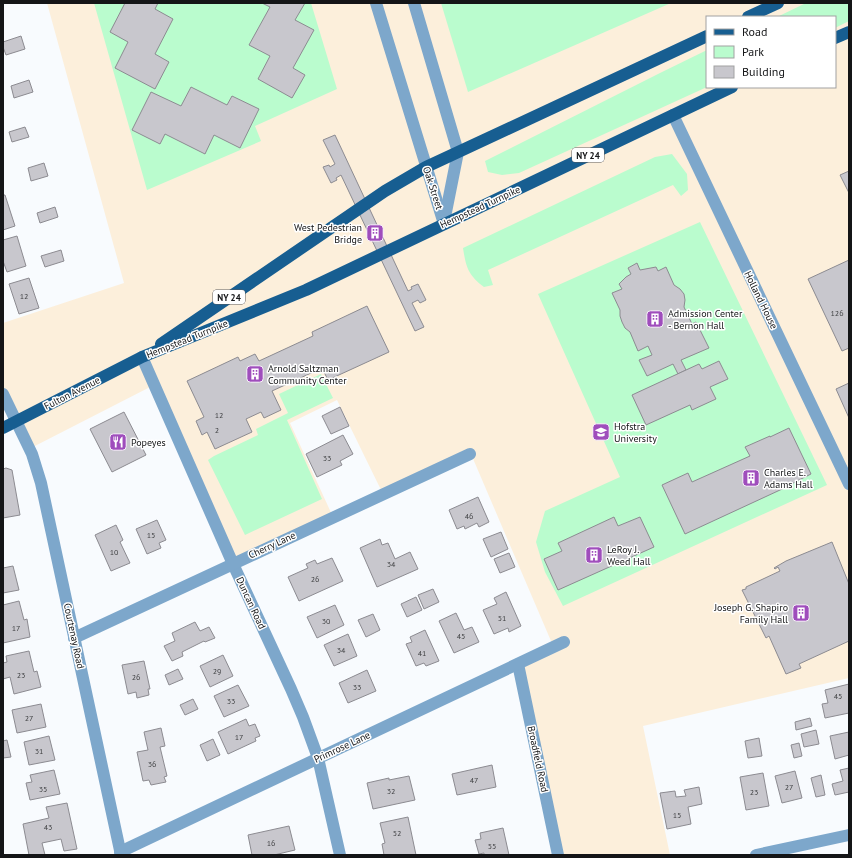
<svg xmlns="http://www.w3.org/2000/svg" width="852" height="858" viewBox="0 0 852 858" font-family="'PT Sans',sans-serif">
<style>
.education{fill:#fcefdb;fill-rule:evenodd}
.green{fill:#bafcce}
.building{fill:#c8c7cd;stroke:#8c8b91}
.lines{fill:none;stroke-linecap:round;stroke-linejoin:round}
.minor{stroke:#7da7cb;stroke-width:12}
.major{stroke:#175e91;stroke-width:12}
.labels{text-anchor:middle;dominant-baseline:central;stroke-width:3;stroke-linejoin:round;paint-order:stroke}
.number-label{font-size:8px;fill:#414244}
.shield{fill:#fff;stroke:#5a5b5d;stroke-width:1}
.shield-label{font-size:9px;font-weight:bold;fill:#141517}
.street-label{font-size:10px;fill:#141517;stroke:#fff}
.poi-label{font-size:10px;fill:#141517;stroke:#fff;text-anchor:start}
</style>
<rect width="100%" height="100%" fill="#f8fbfe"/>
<!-- education -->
<path class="education" d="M47,3h802v675l-206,48 27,129h-112l-40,-191 36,-16 -83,-194 -88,40 -46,-94 -47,23 43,94 -100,47 -79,-179 -125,64 -26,-55v-71l121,-40zM707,17h128v70h-128z"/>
<!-- green -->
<g class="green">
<polygon points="94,3 311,3 337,89 255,126 261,141 147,190"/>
<polygon points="441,3 671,3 468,92"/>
<polygon points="806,3 849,3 849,21 835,28 835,17 777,17"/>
<polygon points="707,50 707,87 519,173 502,175 488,172 485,161 660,73"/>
<path d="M672,154l15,20 1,16 -7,6 -8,-11 -185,85 5,15 -9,2c-16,-12 -18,-20 -21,-39l192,-91z"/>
<polygon points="700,222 827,485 563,606 545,572 536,542 545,511 620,477 538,294"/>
<polygon points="321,374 333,398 287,420 322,499 245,535 208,460 214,456 258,435 256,429 288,413 279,394"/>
</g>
<!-- building -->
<g class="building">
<polygon points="125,3 158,3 155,9 173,19 155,54 169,62 155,89 115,68 128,42 110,32"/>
<polygon points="262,3 305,3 295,20 314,30 293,68 305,75 292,98 258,79 270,56 249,45 270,7"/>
<polygon points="21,36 25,49 6,55 3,47 3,42"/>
<polygon points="29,80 33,92 14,98 11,86"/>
<polygon points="191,87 227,105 232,96 259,109 240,148 214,135 205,154 165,134 160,144 132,130 151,92 181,106"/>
<polygon points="25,127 29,137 12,142 9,132"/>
<polygon points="335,135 408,291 412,289 411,287 418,284 426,300 420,303 418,300 412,303 424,327 415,331 341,175 336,178 337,180 331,183 323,167 329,165 330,167 335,164 323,140"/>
<polygon points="44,163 48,176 31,181 28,168"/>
<polygon points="849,171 849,193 840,175"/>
<polygon points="3,195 5,195 15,226 3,230"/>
<polygon points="55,207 58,217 40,223 37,213"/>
<polygon points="17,236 26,266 7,272 3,261 3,240"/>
<polygon points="61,250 64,261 45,267 41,256"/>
<polygon points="849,260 849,348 842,351 808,279"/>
<polygon points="637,263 640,270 656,267 658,271 666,267 674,285 680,289 684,294 685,300 684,307 692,324 696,322 709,348 681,360 686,370 678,374 673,364 647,376 639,360 652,355 648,346 638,351 630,332 625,328 622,322 620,316 620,310 612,293 622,289 619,284 626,277 631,274 628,268"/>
<polygon points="29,278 39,308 19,314 9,284"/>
<polygon points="367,306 389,352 328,380 322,368 272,391 281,410 264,418 261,412 246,419 252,432 215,449 207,432 202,435 196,421 204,417 187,381 238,357 240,361 255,354 259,361 313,336 312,332"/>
<polygon points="719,361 728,379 710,387 716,399 692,410 690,405 646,425 632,395 699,364 702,369"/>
<polygon points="849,383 849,418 836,389"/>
<polygon points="340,407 349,426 331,434 322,416"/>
<polygon points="124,412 146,455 112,472 90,429"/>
<polygon points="789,428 811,474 793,483 793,484 685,534 662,485 688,473 692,482 750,456 745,447 770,436 770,437"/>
<polygon points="343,435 353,454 340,461 342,465 317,477 306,454"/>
<polygon points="6,468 12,470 20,515 3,518 3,469"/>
<polygon points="478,497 489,522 479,527 477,523 465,529 464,526 457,529 449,510"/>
<polygon points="614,517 618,526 640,517 654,547 558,590 544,559 562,551 558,543"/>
<polygon points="157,520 166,540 159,543 161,548 147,554 136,529"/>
<polygon points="116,525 123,540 120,542 130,563 111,571 95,535"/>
<polygon points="501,532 508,549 491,557 483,539"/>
<polygon points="380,539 382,545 388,543 395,559 410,552 418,569 377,587 360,548"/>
<polygon points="832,542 849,584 849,641 799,664 801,668 786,674 769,636 766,638 742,590 746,589 746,587 780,571 778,567 775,569 774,568 786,561"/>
<polygon points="509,553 515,567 500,573 494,559"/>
<polygon points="332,558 343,581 299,601 288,577 308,568 306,564 315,560 317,564"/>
<polygon points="13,566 19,590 3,593 3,568"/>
<polygon points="433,589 439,602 424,609 418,595"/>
<polygon points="506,592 521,626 509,632 508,628 494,634 483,610 497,604 494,598"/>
<polygon points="416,597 422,610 407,617 401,604"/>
<polygon points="19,601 24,620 27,619 30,637 3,643 3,605"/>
<polygon points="335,605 344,625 317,638 307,617"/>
<polygon points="456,613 464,630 472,627 479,642 454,653 439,621"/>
<polygon points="373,614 380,630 366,637 358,620"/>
<polygon points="195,622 200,631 209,627 215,638 205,642 204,641 182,652 183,656 172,661 164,646 175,641 172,633"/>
<polygon points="425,630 439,661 426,666 424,663 416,666 406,644 412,642 410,637"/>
<polygon points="348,634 357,656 334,666 324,645"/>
<polygon points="29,651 34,672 37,671 41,687 14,694 10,677 3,679 3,663 7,662 6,656"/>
<polygon points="223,655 233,676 210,687 200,666"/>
<polygon points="144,661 150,689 148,689 149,695 137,698 136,692 128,694 122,665"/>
<polygon points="178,669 183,679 169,685 165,675"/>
<polygon points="367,670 376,691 348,703 339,683"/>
<polygon points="849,684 849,713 825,718 822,704 828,703 825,690"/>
<polygon points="238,685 249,706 224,717 214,696"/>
<polygon points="193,699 198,709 185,715 180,705"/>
<polygon points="41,704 46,727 17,733 12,710"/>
<polygon points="810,718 812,726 796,730 795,722"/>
<polygon points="246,719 249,726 255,724 260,736 255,738 256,741 228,754 218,732"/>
<polygon points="161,728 165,746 160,747 167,776 164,777 166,782 151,785 149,780 143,781 137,752 148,750 144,732"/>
<polygon points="816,730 819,744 804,747 801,734"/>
<polygon points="849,732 849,755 835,759 830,736"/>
<polygon points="49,736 55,760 29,765 24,742"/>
<polygon points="759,738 762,756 748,758 745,741"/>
<polygon points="213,739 220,755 207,761 200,745"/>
<polygon points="7,740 11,757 3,758 3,741"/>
<polygon points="799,743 802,756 794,758 791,745"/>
<polygon points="492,765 496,787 457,795 452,774"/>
<polygon points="849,768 849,792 835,795 832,784 843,781 840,770"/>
<polygon points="54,770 60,794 30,800 26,783 32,782 30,775"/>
<polygon points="795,771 802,798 782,803 775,776"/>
<polygon points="763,773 769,806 746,810 740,777"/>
<polygon points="821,775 825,795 816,797 811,778"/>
<polygon points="409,776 415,800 373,809 367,783 389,778 389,780"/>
<polygon points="699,787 702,804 688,807 691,824 667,829 660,793 675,791 676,797 686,796 684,790"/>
<polygon points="67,803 77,849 64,851 61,839 42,843 45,855 29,855 23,824 49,818 46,807"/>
<polygon points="408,817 416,855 384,855 382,844 385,843 380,823"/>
<polygon points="289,826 295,850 274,855 252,855 248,835"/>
<polygon points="503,828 509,855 484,855 484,853 479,854 475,840 481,839 480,833"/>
</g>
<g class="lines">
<!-- minor -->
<g class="minor">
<polyline points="376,3 444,224"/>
<polyline points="414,3 458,152 444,222"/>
<polyline points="673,115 849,484"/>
<polyline points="142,357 233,564 291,689 303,717 318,758 340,855"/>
<polyline points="3,394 32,454 41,483 121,855"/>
<polyline points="74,638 470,454"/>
<polyline points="518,664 558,855"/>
<polyline points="120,852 564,642"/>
<polyline points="756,855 849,835"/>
</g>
<!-- major -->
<g class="major">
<polyline points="748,17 778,3"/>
<polyline points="835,38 849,32"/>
<polyline points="161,344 385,191 426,167 707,36"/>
<polyline points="3,428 142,357 306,290 732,87"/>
</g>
</g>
<!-- icons -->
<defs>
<symbol id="building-square" viewBox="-11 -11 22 22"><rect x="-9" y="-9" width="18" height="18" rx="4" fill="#9f4dbc" stroke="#fff"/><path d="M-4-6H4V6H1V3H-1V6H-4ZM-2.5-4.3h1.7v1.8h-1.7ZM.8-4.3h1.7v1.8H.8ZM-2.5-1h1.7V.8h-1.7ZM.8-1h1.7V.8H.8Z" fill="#fff"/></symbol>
<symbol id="university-square" viewBox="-11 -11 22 22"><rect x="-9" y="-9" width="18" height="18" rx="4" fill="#9f4dbc" stroke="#fff"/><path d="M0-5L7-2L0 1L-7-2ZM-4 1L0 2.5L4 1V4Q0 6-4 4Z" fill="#fff"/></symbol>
<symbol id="restaurant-square" viewBox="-11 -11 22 22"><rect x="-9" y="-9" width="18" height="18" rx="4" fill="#9f4dbc" stroke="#fff"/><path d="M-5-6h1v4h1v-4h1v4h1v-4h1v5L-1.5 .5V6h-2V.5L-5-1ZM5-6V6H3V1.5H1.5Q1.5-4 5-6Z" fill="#fff"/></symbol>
</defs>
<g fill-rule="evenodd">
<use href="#building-square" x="365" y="223" width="20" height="20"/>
<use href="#building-square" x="645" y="309" width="20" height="20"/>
<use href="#building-square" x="245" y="364" width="20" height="20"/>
<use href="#university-square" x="591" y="422" width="20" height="20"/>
<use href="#restaurant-square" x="108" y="432" width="20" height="20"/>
<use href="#building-square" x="741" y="468" width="20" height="20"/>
<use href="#building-square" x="584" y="545" width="20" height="20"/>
<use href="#building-square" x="791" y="603" width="20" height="20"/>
</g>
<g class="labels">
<!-- number labels -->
<g class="number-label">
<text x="24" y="296">12</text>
<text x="837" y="313">126</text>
<text x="219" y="415">12</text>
<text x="217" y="430">2</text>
<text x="327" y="458">33</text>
<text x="469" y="516">46</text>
<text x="151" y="535">15</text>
<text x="114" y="552">10</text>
<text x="391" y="564">34</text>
<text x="315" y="579">26</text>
<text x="502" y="618">51</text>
<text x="326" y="621">30</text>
<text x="16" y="628">17</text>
<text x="461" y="636">45</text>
<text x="341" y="650">34</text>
<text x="422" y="653">41</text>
<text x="217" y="671">29</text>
<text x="21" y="675">23</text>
<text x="136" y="677">26</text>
<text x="357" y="687">33</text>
<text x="838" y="696">45</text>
<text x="231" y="701">33</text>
<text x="29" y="718">27</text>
<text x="239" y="737">17</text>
<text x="39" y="751">31</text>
<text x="152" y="764">36</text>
<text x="474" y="780">47</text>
<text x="789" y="787">27</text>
<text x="43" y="789">35</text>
<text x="391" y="791">32</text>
<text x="754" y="792">23</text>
<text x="677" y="815">15</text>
<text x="48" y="827">43</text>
<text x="397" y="833">52</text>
<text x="271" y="843">16</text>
<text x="492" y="846">55</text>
</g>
<!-- shield labels -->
<g class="shield">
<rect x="572" y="148" width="32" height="14" rx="3"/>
<rect x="213" y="290" width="32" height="14" rx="3"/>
</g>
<g class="shield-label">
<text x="588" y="155">NY 24</text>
<text x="229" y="297">NY 24</text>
</g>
<!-- street labels -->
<g class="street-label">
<text transform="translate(433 188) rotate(72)">Oak Street</text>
<text transform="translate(480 207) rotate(-25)">Hempstead Turnpike</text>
<text transform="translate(761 300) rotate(64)">Holland House</text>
<text transform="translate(187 339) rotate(-22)">Hempstead Turnpike</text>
<text transform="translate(72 393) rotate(-27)">Fulton Avenue</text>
<text transform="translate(272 545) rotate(-25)">Cherry Lane</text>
<text transform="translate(251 603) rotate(65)">Duncan Road</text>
<text transform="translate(74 636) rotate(78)">Courtenay Road</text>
<text transform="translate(342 747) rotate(-25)">Primrose Lane</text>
<text transform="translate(538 759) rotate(78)">Broadfield Road</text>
</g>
<!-- poi labels -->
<g class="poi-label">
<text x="362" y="227" text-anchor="end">West Pedestrian<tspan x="362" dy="12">Bridge</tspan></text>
<text x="668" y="313">Admission Center<tspan x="668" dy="12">- Bernon Hall</tspan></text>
<text x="268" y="368">Arnold Saltzman<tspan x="268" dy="12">Community Center</tspan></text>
<text x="614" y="426">Hofstra<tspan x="614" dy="12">University</tspan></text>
<text x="131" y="442">Popeyes</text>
<text x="764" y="472">Charles E.<tspan x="764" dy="12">Adams Hall</tspan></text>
<text x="607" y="549">LeRoy J.<tspan x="607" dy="12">Weed Hall</tspan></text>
<text x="788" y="607" text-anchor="end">Joseph G. Shapiro<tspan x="788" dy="12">Family Hall</tspan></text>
</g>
</g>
<!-- border -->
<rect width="852" height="858" fill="none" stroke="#141517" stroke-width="8"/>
<!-- legend -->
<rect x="706" y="16" width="130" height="72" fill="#ffffff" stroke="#a1a1a2"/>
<rect x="714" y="29" width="20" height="6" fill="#175e91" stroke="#a1a1a2"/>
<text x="742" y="36" font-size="12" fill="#141517">Road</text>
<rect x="714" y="46" width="20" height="12" fill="#bafcce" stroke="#a1a1a2"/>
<text x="742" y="56" font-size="12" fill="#141517">Park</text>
<rect x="714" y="66" width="20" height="12" fill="#c8c7cd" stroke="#a1a1a2"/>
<text x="742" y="76" font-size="12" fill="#141517">Building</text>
</svg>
